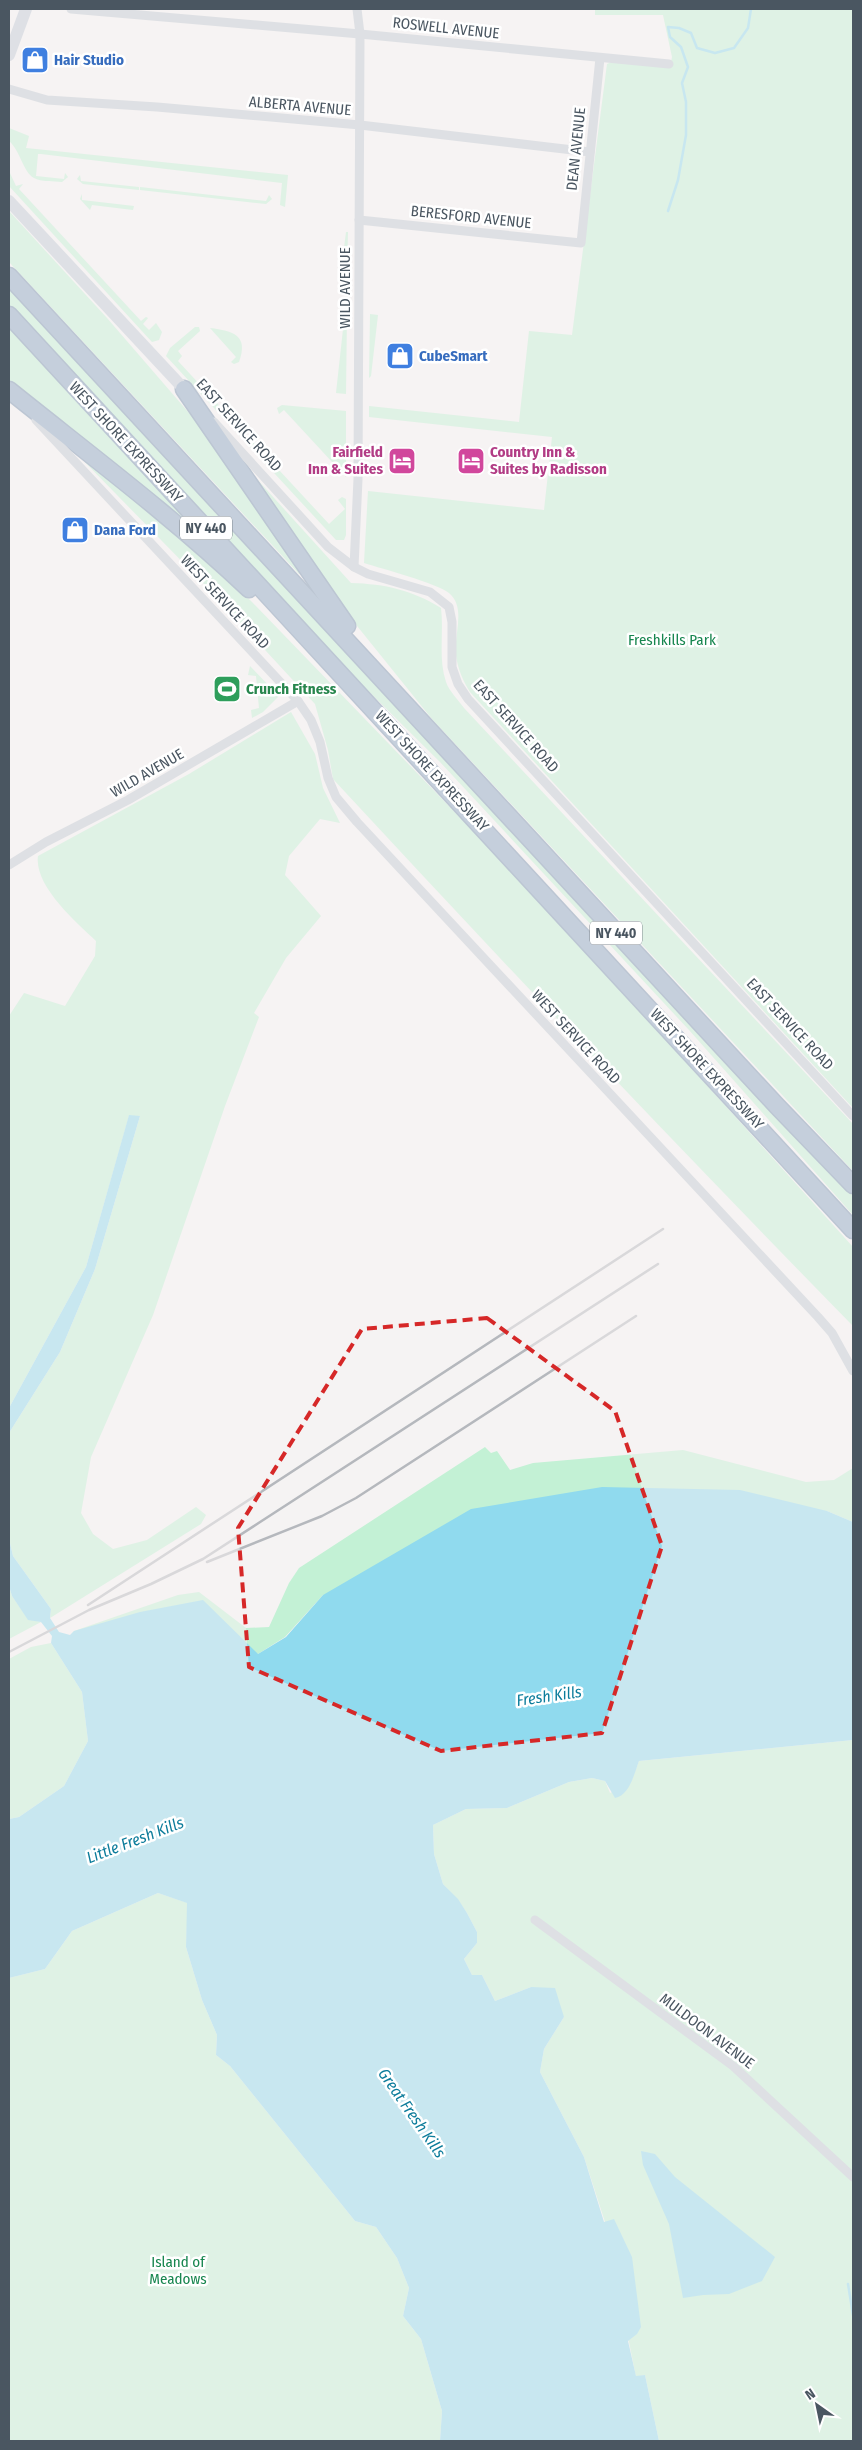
<svg xmlns="http://www.w3.org/2000/svg" width="862" height="2450" viewBox="0 0 862 2450" font-family="'Fira Sans Condensed',sans-serif">
<style>
.green{fill:#c3f1d5}
.water{fill:#90daee}
.lines{fill:none;stroke-linecap:round;stroke-linejoin:round}
.stream{stroke:#90daee;stroke-width:2.5}
.highway-casing{stroke:#7690ad;stroke-width:19}
.street{stroke:#c1cad2;stroke-width:9}
.secondary{stroke:#c1cbd6;stroke-width:12}
.highway{stroke:#8ba5c1;stroke-width:16}
.rail{stroke:#b5b8bd;stroke-width:2.5}
.marked{fill:none;stroke:#d62828;stroke-width:4;stroke-dasharray:10 6;stroke-linejoin:round}
.labels{text-anchor:middle;dominant-baseline:central;stroke-width:5;stroke-linejoin:round;paint-order:stroke}
.shield{fill:#fff;stroke:#808990;stroke-width:1}
.shield-label{font-size:14px;font-weight:bold;fill:#4a5661}
.street-label{font-size:15px;fill:#4a5661;stroke:#fff}
.shop-label{font-size:15px;font-weight:bold;fill:#366cbe;stroke:#fff;text-anchor:start}
.hotel-label{font-size:15px;font-weight:bold;fill:#b23c85;stroke:#fff;text-anchor:end}
.park-label{font-size:15px;fill:#17864f;stroke:#fff}
.leisure-label{font-size:15px;font-weight:bold;fill:#27864d;stroke:#fff;text-anchor:start}
.water-label{font-size:16px;font-style:italic;fill:#0c7c9b;stroke:#fff}
</style>
<rect width="100%" height="100%" fill="#f5f3f3"/>
<!-- green -->
<g class="green">
<path d="M595,9h258v1099l-383,-416c-7,-11 -12,-23 -14,-36 -3,-20 11,-48 -7,-63 -13,-10 -66,-24 -85,-30l4,-72 176,19 8,-73 -183,-20v-11l150,16 10,-91 43,4 35,-271 7,-3 56,6 2,-10 -9,-42h-68z"/>
<path d="M9,128l20,8 -3,12 262,27 -3,32 -5,-2 2,-22 -241,-29h-3l-2,22 28,3 1,-6 3,4 -6,5c-8,-1 -21,0 -28,-4 -11,-6 -14,-28 -25,-37z"/>
<polygon points="9,171 16,186 23,184 19,189 141,321 146,317 148,318 143,324 149,330 156,323 162,332 159,340 152,342 9,186"/>
<polygon points="80,175 81,181 139,187 139,190 83,184 77,179"/>
<polygon points="140,187 266,201 269,195 272,199 266,204 140,190"/>
<polygon points="82,194 82,200 134,206 133,210 92,205 90,210 80,199"/>
<polygon points="9,211 107,318 202,428 301,573 299,574 9,262"/>
<polygon points="346,232 348,232 347,273 341,273"/>
<polygon points="9,284 853,1196 853,1215 689,1030 440,762 330,653 9,305"/>
<polygon points="345,311 347,312 346,394 336,393"/>
<polygon points="370,314 378,315 371,376 369,378"/>
<polygon points="9,327 186,519 183,521 11,384 9,381"/>
<polygon points="195,327 199,327 200,331 178,351 182,356 178,361 329,524 345,509 338,500 342,497 346,499 346,535 344,540 336,540 166,356 170,348"/>
<path d="M210,328c23,3 39,7 29,34l-5,2 -3,-2 5,-5z"/>
<polygon points="282,405 346,411 346,477 284,410 279,414 277,408"/>
<path d="M73,450l131,105 48,47 222,230 109,116 270,299v79c-176,-180 -349,-362 -520,-547l-5,-29 -13,-46 -109,-118z"/>
<path d="M256,478l95,105c34,1 61,7 90,25 3,25 -3,50 5,74 3,9 13,19 18,26l389,416v47l-421,-452 -91,-113 -88,-126z"/>
<polygon points="250,666 279,696 263,712 252,718 251,710 259,708 256,676 248,675"/>
<path d="M291,712l24,42 8,34 17,35 -20,-4 -31,37 -4,19 36,41 -35,42 -32,55 5,4 -34,89 -72,209 -62,142 -10,56 12,21 20,15 34,-9 49,-33 10,8 -5,9 -151,94 1,-9 -38,-53 -4,-17v-106l51,-81 35,-83 45,-153h-11l-43,151 -77,141v-392l15,-23 41,13 30,-50 1,-15c-20,-19 -62,-55 -58,-85l151,-82z"/>
<polygon points="485,1447 491,1453 497,1451 510,1470 533,1463 683,1450 806,1482 834,1480 853,1468 853,1522 827,1511 323,1595 285,1637 258,1654 70,1636 74,1631 178,1595 199,1592 246,1628 269,1627 289,1583 299,1568"/>
<polygon points="9,1586 12,1596 28,1619 41,1622 9,1639"/>
<polygon points="51,1643 82,1692 88,1741 64,1786 19,1817 9,1819 9,1659 31,1647"/>
<polygon points="853,1740 853,2441 659,2441 645,2375 636,2377 605,2222 584,2157 540,2072 544,2049 564,2017 531,1987 495,2001 482,1975 472,1975 464,1959 477,1943 477,1932 467,1913 458,1900 443,1884 434,1854 433,1825 466,1809 507,1808 569,1782 592,1778 605,1781 610,1793 630,1784 639,1761"/>
<polygon points="158,1893 188,1903 186,1947 202,2000 217,2035 216,2055 230,2066 355,2221 376,2227 397,2258 409,2288 403,2316 421,2339 442,2411 440,2441 9,2441 9,1978 45,1969 72,1931"/>
</g>
<!-- water -->
<g class="water">
<polygon points="129,1115 140,1116 95,1269 60,1352 9,1433 9,1408 86,1267"/>
<path d="M602,1487l138,3 87,21 26,11v218l-214,21c-5,13 -9,34 -24,37l-10,-17 -13,-3 -23,4 -62,26 -41,1 -33,16 1,29 9,30 15,15 9,14 10,19v11l-13,16 8,16h10l13,26 36,-14 24,1 9,29 -20,32 -4,23 44,85 20,65 10,-3 18,38 9,70 -4,7 -9,7 8,35 9,-1 14,66h-219l2,-30 -21,-72 -18,-23 6,-28 -12,-30 -21,-31 -21,-6 -125,-155 -14,-11 1,-20 -15,-35 -16,-53 1,-44 -29,-10 -86,38 -27,38 -36,9v-159l10,-2 45,-31 24,-45 -6,-49 -31,-49 1,-7 -11,-14 -13,-2 -16,-24 -3,-10v-47l4,17 38,53 -1,9 9,14 11,3 4,-4 66,-19 63,-12 55,54 28,-17 37,-42 148,-86z"/>
<polygon points="641,2151 655,2154 675,2177 775,2257 762,2281 729,2294 703,2295 683,2298 669,2224 643,2165"/>
</g>
<g class="lines">
<!-- stream -->
<g class="stream">
<polyline points="668,211 678,180 686,135 686,102 682,83 688,67 681,47 670,37 668,27 679,28 691,33 697,48 715,53 734,48 748,28 751,9"/>
<polyline points="848,2284 853,2315"/>
</g>
<defs>
<g id="highway">
<polyline points="9,276 777,1106 853,1185"/>
<polyline points="9,315 853,1230"/>
<polyline points="184,389 347,626"/>
<path d="M9,390c81,65 164,127 240,199"/>
</g>
</defs>
<!-- highway casing -->
<use href="#highway" class="highway-casing"/>
<!-- street -->
<g class="street">
<polyline points="71,9 360,34 669,64"/>
<polyline points="9,89 47,100 157,107 360,125 590,152"/>
<polyline points="359,220 581,243 600,58"/>
<polyline points="36,420 298,701 311,720 320,742 328,778 336,797 357,822 818,1317 832,1333 853,1371"/>
<polyline points="214,422 328,547 354,567 368,574 430,592 449,607 452,622 452,667 458,684 468,699 853,1116"/>
<polyline points="354,567 358,479 360,34 357,9"/>
<polyline points="9,865 46,842 128,800 298,701"/>
<polyline points="535,1920 733,2066 853,2177"/>
</g>
<!-- secondary -->
<g class="secondary">
<polyline points="9,55 26,9"/>
<polyline points="9,201 184,389"/>
</g>
<!-- highway -->
<use href="#highway" class="highway"/>
<!-- rail -->
<g class="rail">
<polyline points="207,1562 322,1516 356,1498 636,1316"/>
<polyline points="88,1605 663,1229"/>
<polyline points="9,1652 89,1610 151,1584 203,1559 658,1264"/>
</g>
</g>
<!-- marked area -->
<path d="M0 0H862V2450H0ZM487,1318l128,93 47,135 -60,187 -161,18 -192,-84 -11,-139 124,-199z" fill="#f5f3f3" fill-opacity=".55" fill-rule="evenodd"/>
<path class="marked" d="M487,1318l128,93 47,135 -60,187 -161,18 -192,-84 -11,-139 124,-199z"/>
<!-- icons -->
<defs>
<symbol id="shop-square" viewBox="-11 -11 22 22"><rect x="-9" y="-9" width="18" height="18" rx="4" fill="#3f7fe0" stroke="#fff"/><path d="M-5-2.5h2.3a2.7 3.5 0 0 1 5.4 0H5L5.5 6h-11ZM-1.5-2.5h3a1.5 2.3 0 0 0-3 0Z" fill="#fff"/></symbol>
<symbol id="hotel-square" viewBox="-11 -11 22 22"><rect x="-9" y="-9" width="18" height="18" rx="4" fill="#d1479c" stroke="#fff"/><path d="M-6-4.5h1.5V1H6V5H4.5V3h-9V5H-6ZM-4 0a1.8 1.8 0 1 1 3.6 0ZM.5 0V-2.5h3Q6-2.5 6 0Z" fill="#fff"/></symbol>
<symbol id="stadium-square" viewBox="-11 -11 22 22"><rect x="-9" y="-9" width="18" height="18" rx="4" fill="#2e9e5b" stroke="#fff"/><path d="M0-5a6.5 5 0 1 0 0 10a6.5 5 0 1 0 0-10ZM-3.5-1.8h7v3.6h-7Z" fill="#fff"/></symbol>
</defs>
<g fill-rule="evenodd">
<use href="#shop-square" x="19" y="44" width="32" height="32"/>
<use href="#shop-square" x="384" y="340" width="32" height="32"/>
<use href="#hotel-square" x="386" y="445" width="32" height="32"/>
<use href="#hotel-square" x="455" y="445" width="32" height="32"/>
<use href="#shop-square" x="59" y="514" width="32" height="32"/>
<use href="#stadium-square" x="211" y="673" width="32" height="32"/>
</g>
<g class="labels">
<!-- shield labels -->
<g class="shield">
<rect x="180" y="516.5" width="52" height="23" rx="4"/>
<rect x="590" y="921.5" width="52" height="23" rx="4"/>
</g>
<g class="shield-label">
<text x="206" y="528">NY 440</text>
<text x="616" y="933">NY 440</text>
</g>
<!-- street labels -->
<g class="street-label">
<text transform="translate(446 28) rotate(6)">ROSWELL AVENUE</text>
<text transform="translate(300 106) rotate(5)">ALBERTA AVENUE</text>
<text transform="translate(576 149) rotate(-84)">DEAN AVENUE</text>
<text transform="translate(471 217) rotate(6)">BERESFORD AVENUE</text>
<text transform="translate(345 288) rotate(-90)">WILD AVENUE</text>
<text transform="translate(239 425) rotate(48)">EAST SERVICE ROAD</text>
<text transform="translate(126 442) rotate(47)">WEST SHORE EXPRESSWAY</text>
<text transform="translate(225 602) rotate(47)">WEST SERVICE ROAD</text>
<text transform="translate(516 726) rotate(48)">EAST SERVICE ROAD</text>
<text transform="translate(432 771) rotate(47)">WEST SHORE EXPRESSWAY</text>
<text transform="translate(147 773) rotate(-30)">WILD AVENUE</text>
<text transform="translate(790 1024) rotate(47)">EAST SERVICE ROAD</text>
<text transform="translate(576 1037) rotate(47)">WEST SERVICE ROAD</text>
<text transform="translate(707 1069) rotate(47)">WEST SHORE EXPRESSWAY</text>
<text transform="translate(707 2031) rotate(37)">MULDOON AVENUE</text>
</g>
<!-- shop labels -->
<g class="shop-label">
<text x="54" y="60">Hair Studio</text>
<text x="419" y="356">CubeSmart</text>
<text x="94" y="530">Dana Ford</text>
</g>
<!-- hotel labels -->
<g class="hotel-label">
<text x="383" y="452">Fairfield<tspan x="383" dy="17">Inn &amp; Suites</tspan></text>
<text x="490" y="452" text-anchor="start">Country Inn &amp;<tspan x="490" dy="17">Suites by Radisson</tspan></text>
</g>
<!-- park labels -->
<g class="park-label">
<text x="672" y="640">Freshkills Park</text>
<text x="178" y="2262">Island of<tspan x="178" dy="17">Meadows</tspan></text>
</g>
<!-- leisure labels -->
<g class="leisure-label">
<text x="246" y="689">Crunch Fitness</text>
</g>
<!-- water labels -->
<g class="water-label">
<text transform="translate(549 1696) rotate(-8)">Fresh Kills</text>
<text transform="translate(135 1840) rotate(-21)">Little Fresh Kills</text>
<text transform="translate(412 2113) rotate(55)">Great Fresh Kills</text>
</g>
</g>
<!-- border -->
<rect width="862" height="2450" fill="none" stroke="#4a5661" stroke-width="20"/>
<!-- north arrow -->
<g transform="translate(817 2405) rotate(327)" stroke="#ffffff" stroke-width="4" paint-order="stroke">
<path d="M0-4L9 19L0 12L-9 19Z" fill="#4a5661"/>
<text y="-8" font-size="14" font-weight="bold" text-anchor="middle" fill="#4a5661">N</text>
</g>
</svg>
